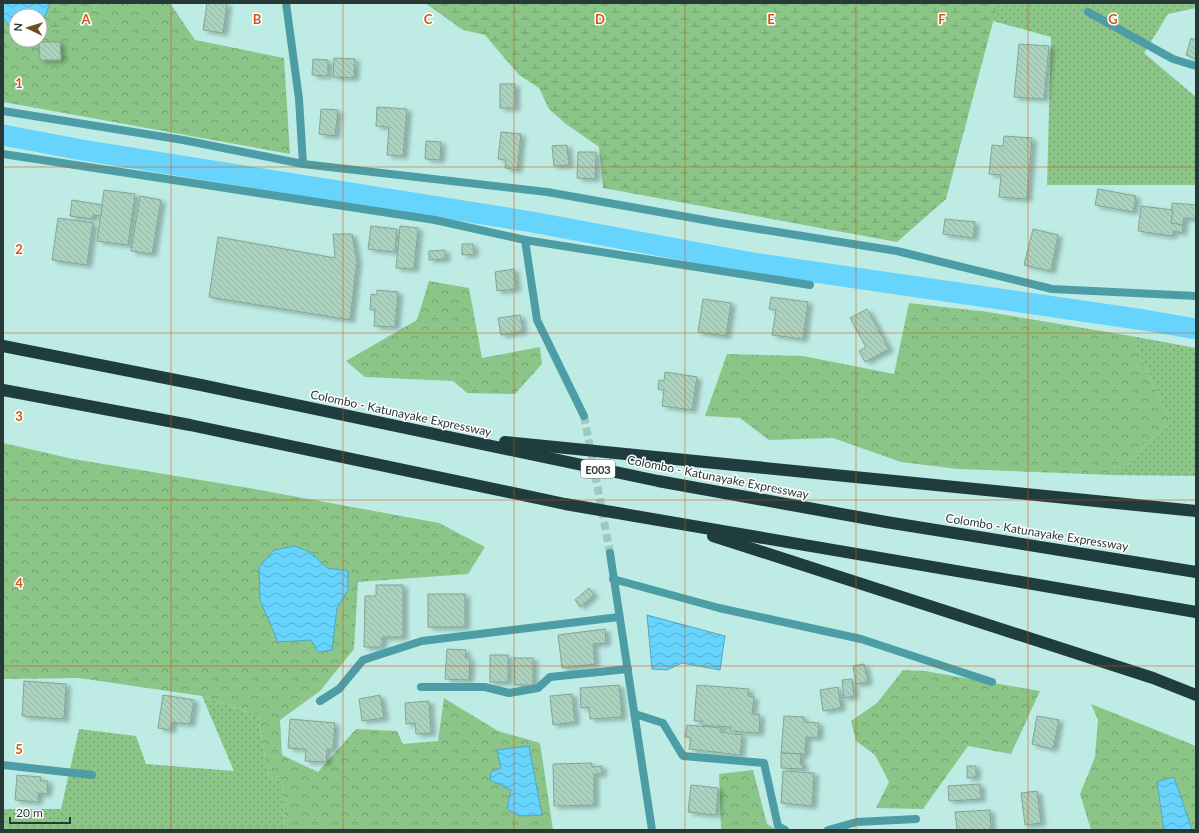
<svg xmlns="http://www.w3.org/2000/svg" width="1199" height="833" viewBox="0 0 1199 833" font-family="Lato,sans-serif">
<style>
.grass{fill:url(#grass-dots)}
.forest{fill:url(#forest-crowns)}
.wetland{fill:url(#wetland-marsh)}
.water{fill:url(#water-waves);stroke:#54a6c2}
.lines{fill:none;stroke-linecap:round;stroke-linejoin:round}
.canal{stroke:#67d4fe;stroke-width:21}
.building{fill:url(#building-back-hatch);stroke:#81a694;filter:url(#shadow)}
.minor-tunnel{stroke:#a0c8c2;stroke-width:8;stroke-dasharray:8 4;stroke-linecap:butt}
.service{stroke:#4d9da6;stroke-width:8}
.minor{stroke:#4d9da6;stroke-width:8}
.motorway{stroke:#1f3c3f;stroke-width:12}
.grid{fill:none;stroke:#d55610;stroke-width:1;stroke-opacity:0.55}
.labels{text-anchor:middle;dominant-baseline:central;stroke-width:3;stroke-linejoin:round;paint-order:stroke}
.shield{fill:#fff;stroke:#687473;stroke-width:1}
.shield-label{font-size:11px;font-weight:bold;fill:#273937}
.street-label{font-size:12px;fill:#273937;stroke:#fff}
.grid-label{font-size:13px;text-anchor:middle;font-weight:bold;fill:#d55610;stroke:#fff;stroke-width:3;stroke-linejoin:round;paint-order:stroke}
</style>
<defs>
<pattern id="grass-dots" width="8" height="8" patternUnits="userSpaceOnUse"><rect width="8" height="8" fill="#8bc588"/><path d="M2 2h.1M6 6h.1" fill="none" stroke="#72a170" stroke-width="1.8" stroke-linecap="round"/></pattern>
<pattern id="forest-crowns" width="20" height="18" patternUnits="userSpaceOnUse"><rect width="20" height="18" fill="#8bc588"/><path d="M2 6a3 3 0 1 1 6 0M12 15a3 3 0 1 1 6 0" fill="none" stroke="#72a170"/></pattern>
<pattern id="wetland-marsh" width="20" height="14" patternUnits="userSpaceOnUse"><rect width="20" height="14" fill="#8bc588"/><path d="M1 5h8M5 5V1M11 12h8M15 12V8" fill="none" stroke="#72a170"/></pattern>
<pattern id="water-waves" width="16" height="10" patternUnits="userSpaceOnUse"><rect width="16" height="10" fill="#67d4fe"/><path d="M0 5q4-4 8 0t8 0" fill="none" stroke="#55adce"/></pattern>
<pattern id="building-back-hatch" width="6" height="6" patternUnits="userSpaceOnUse"><rect width="6" height="6" fill="#abd2bf"/><path d="M-1 5l2 2M0 0l6 6M5-1l2 2" fill="none" stroke="#93b5a5"/></pattern>
<filter id="shadow"><feDropShadow dx="4.5" dy="2.5" stdDeviation="2" flood-color="#0004"/></filter>
</defs>
<rect width="100%" height="100%" fill="#beece5"/>
<!-- grass -->
<g class="grass">
<polygon points="998,3 1196,3 1196,8 1168,14 1144,53 1196,97 1196,185 1047,185 1051,37 993,21"/>
<polygon points="1131,336 1196,348 1196,476 1112,475 1171,422"/>
<polygon points="202,696 258,716 269,780 282,775 284,830 3,830 3,809 61,809 79,729 136,736 146,764 234,771"/>
</g>
<!-- forest -->
<g class="forest">
<polygon points="96,3 170,3 195,40 284,58 290,154 3,102 3,55 31,40 40,40 40,36 53,30 90,21"/>
<polygon points="429,281 469,288 482,358 540,347 542,364 515,394 467,393 453,381 365,377 346,361 417,320"/>
<polygon points="909,303 988,312 1131,336 1171,422 1112,475 958,469 901,462 833,438 769,440 740,418 705,416 727,354 803,356 894,374"/>
<polygon points="3,443 73,459 249,488 439,523 485,547 468,574 358,582 354,649 320,691 280,720 282,755 318,772 356,729 397,731 403,744 438,741 444,698 498,731 540,743 553,830 284,830 282,775 269,780 258,716 202,696 79,678 3,679"/>
<polygon points="903,670 925,671 1040,691 1011,754 968,746 923,809 876,808 889,782 875,755 856,741 851,721 877,703"/>
<polygon points="1091,704 1196,746 1196,830 1192,830 1174,777 1157,783 1164,830 1091,830 1080,794 1095,757 1098,720"/>
<polygon points="753,770 767,824 777,830 721,830 719,774"/>
</g>
<!-- wetland -->
<g class="wetland">
<polygon points="3,3 96,3 90,21 53,30 40,36 40,16 16,16 16,40 31,40 3,55"/>
<polygon points="425,3 998,3 946,199 897,242 603,188 599,147 566,124 549,109 539,88 519,75 485,35 463,30"/>
</g>
<!-- water -->
<g class="water">
<polygon points="3,3 50,3 45,16 40,19 40,16 16,16 16,25 8,25 3,17"/>
<polygon points="295,546 312,553 327,568 348,571 348,590 337,608 332,650 318,652 311,640 278,642 260,600 259,567 274,550"/>
<polygon points="647,615 725,636 720,670 682,663 667,670 652,669"/>
<polygon points="529,746 542,815 519,816 507,809 511,790 490,780 491,772 501,768 497,750"/>
<polygon points="1174,777 1192,830 1164,830 1157,782"/>
</g>
<g class="lines">
<!-- canal -->
<polyline class="canal" points="3,135 82,150 532,222 753,263 1144,320 1196,329"/>
</g>
<!-- building -->
<g class="building">
<polygon points="207,3 227,4 223,33 203,30"/>
<polygon points="1191,38 1196,40 1196,59 1186,55"/>
<polygon points="39,42 60,42 61,60 40,60"/>
<polygon points="1019,44 1049,46 1044,99 1014,97"/>
<polygon points="334,58 355,59 354,78 333,77"/>
<polygon points="313,59 328,60 328,76 312,75"/>
<rect x="500" y="84" width="15" height="24"/>
<polygon points="377,107 407,109 403,156 387,155 389,127 376,126"/>
<polygon points="321,109 338,110 335,136 319,134"/>
<polygon points="501,132 521,134 517,170 505,168 506,160 498,159"/>
<polygon points="1004,136 1032,138 1027,199 999,197 1001,175 989,174 992,145 1003,146"/>
<polygon points="426,141 441,142 440,160 425,159"/>
<polygon points="567,145 569,165 554,166 552,146"/>
<polygon points="578,152 596,152 595,179 577,178"/>
<polygon points="1098,189 1136,196 1133,212 1095,205"/>
<polygon points="104,190 135,194 128,245 97,241"/>
<polygon points="140,196 161,200 152,254 131,251"/>
<polygon points="72,200 102,205 101,216 93,215 93,219 70,216"/>
<polygon points="1172,203 1196,205 1196,219 1184,218 1183,225 1171,223"/>
<polygon points="1141,206 1173,210 1171,223 1183,225 1182,233 1174,231 1172,236 1138,231"/>
<polygon points="58,218 93,223 87,265 52,260"/>
<polygon points="945,219 975,222 973,238 943,234"/>
<polygon points="371,226 397,229 395,252 368,249"/>
<polygon points="400,226 418,228 414,269 396,268"/>
<polygon points="1033,229 1058,235 1051,271 1024,265"/>
<polygon points="333,234 352,234 357,261 350,320 209,297 218,237 335,258"/>
<polygon points="462,244 473,244 474,254 462,255"/>
<polygon points="445,250 445,259 429,260 429,251"/>
<polygon points="514,269 516,289 497,291 495,272"/>
<polygon points="377,290 398,292 395,327 374,326 375,310 370,310 371,294 377,295"/>
<polygon points="771,297 808,302 803,339 772,335 776,310 769,309"/>
<polygon points="703,299 731,303 726,336 698,332"/>
<polygon points="867,309 889,349 865,362 859,351 866,347 850,318"/>
<polygon points="520,315 523,331 501,335 498,318"/>
<polygon points="665,372 697,377 692,410 662,406 664,390 658,389 659,380 664,381"/>
<polygon points="376,585 403,585 403,637 382,637 382,647 364,647 365,596 376,596"/>
<polygon points="589,588 594,595 580,607 575,600"/>
<rect x="428" y="594" width="37" height="33"/>
<polygon points="605,629 606,643 593,644 595,664 562,668 558,635"/>
<polygon points="447,649 466,650 465,658 470,658 469,680 445,679"/>
<rect x="490" y="655" width="18" height="27"/>
<polygon points="514,658 533,658 533,685 515,685"/>
<polygon points="864,664 868,682 856,684 853,666"/>
<polygon points="852,679 854,696 844,698 842,680"/>
<polygon points="24,681 66,684 64,719 22,716"/>
<polygon points="619,685 622,717 590,719 589,707 581,708 580,688"/>
<polygon points="697,685 749,689 748,696 754,697 752,714 760,715 759,733 730,731 731,727 702,725 702,721 694,721"/>
<polygon points="838,687 841,708 823,711 820,690"/>
<polygon points="572,694 575,722 553,725 550,696"/>
<polygon points="163,695 194,700 190,724 172,722 171,730 158,728"/>
<polygon points="380,695 384,718 362,721 359,699"/>
<polygon points="429,701 431,733 416,734 415,723 406,724 405,703"/>
<polygon points="784,716 804,717 804,722 819,723 818,738 806,737 805,754 781,753"/>
<polygon points="1037,716 1059,720 1053,749 1032,744"/>
<polygon points="290,719 335,723 333,749 327,749 326,762 305,761 306,749 288,748"/>
<polygon points="687,725 721,728 721,732 742,735 740,755 689,749 691,738 685,737"/>
<polygon points="781,753 801,754 800,764 804,764 803,769 781,768"/>
<polygon points="592,763 592,767 602,766 602,774 594,774 594,805 554,806 553,764"/>
<polygon points="967,766 976,766 976,777 967,778"/>
<polygon points="783,771 814,773 812,806 781,803"/>
<polygon points="17,775 41,777 40,781 48,781 47,794 38,793 38,802 15,800"/>
<polygon points="980,784 981,799 949,801 948,786"/>
<polygon points="691,785 718,788 716,815 688,812"/>
<polygon points="1037,791 1041,823 1025,825 1021,793"/>
<polygon points="990,810 991,830 957,830 955,812"/>
</g>
<g class="lines">
<!-- minor-tunnel -->
<polyline class="minor-tunnel" points="584,416 610,553"/>
<!-- service -->
<g class="service">
<polyline points="1088,12 1173,59 1196,66"/>
<polyline points="421,687 485,687 509,693 538,688 550,677 628,669"/>
</g>
<!-- minor -->
<g class="minor">
<polyline points="286,3 299,99 303,164"/>
<polyline points="3,111 183,140 303,164 547,192 721,223 897,251 1052,289 1196,296"/>
<polyline points="3,154 435,220 525,240 810,285"/>
<polyline points="525,240 537,320 584,416"/>
<polyline points="610,553 652,830"/>
<polyline points="613,579 719,608 861,639 992,682"/>
<polyline points="320,701 339,689 363,660 422,641 619,617"/>
<polyline points="635,714 663,723 683,756 764,763 778,826 785,830"/>
<polyline points="3,765 92,775"/>
<polyline points="828,830 857,822 916,819"/>
</g>
<!-- motorway -->
<g class="motorway">
<polyline points="3,346 201,385 658,481 886,522 1196,572"/>
<polyline points="3,390 190,425 565,504 1196,612"/>
<polyline points="505,442 1196,511"/>
<polyline points="713,536 1153,678 1196,695"/>
</g>
</g>
<!-- grid -->
<path class="grid" d="M171,3v827M343,3v827M514,3v827M685,3v827M856,3v827M1028,3v827M3,167h1193M3,333h1193M3,500h1193M3,666h1193"/>
<g class="labels">
<!-- shield labels -->
<rect class="shield" x="581" y="460" width="34" height="18" rx="3"/>
<g class="shield-label">
<text x="598" y="469">E003</text>
</g>
<!-- street labels -->
<g class="street-label">
<text transform="translate(401 413) rotate(12)">Colombo - Katunayake Expressway</text>
<text transform="translate(718 477) rotate(11)">Colombo - Katunayake Expressway</text>
<text transform="translate(1037 532) rotate(9)">Colombo - Katunayake Expressway</text>
</g>
</g>
<g class="grid-label">
<text x="86" y="24">A</text>
<text x="257" y="24">B</text>
<text x="428" y="24">C</text>
<text x="600" y="24">D</text>
<text x="771" y="24">E</text>
<text x="942" y="24">F</text>
<text x="1113" y="24">G</text>
<text x="19" y="88">1</text>
<text x="19" y="254">2</text>
<text x="19" y="421">3</text>
<text x="19" y="588">4</text>
<text x="19" y="754">5</text>
</g>
<!-- border -->
<rect width="1199" height="833" fill="none" stroke="#273937" stroke-width="8"/>
<!-- north arrow -->
<g transform="translate(28 28) rotate(274)"><circle r="19" fill="#ffffff" stroke="#a9b0af"/>
<path d="M0-3L7 15L0 10L-7 15Z" fill="#6b5122"/>
<text y="-6" font-size="11" font-weight="bold" text-anchor="middle" fill="#273937">N</text>
</g>
<!-- scale -->
<path d="M10 817v6h60v-6" fill="none" stroke="#273937" stroke-width="2"/>
<text x="16" y="817" font-size="12" fill="#273937" stroke="#ffffff" stroke-width="3" paint-order="stroke">20 m</text>
</svg>
